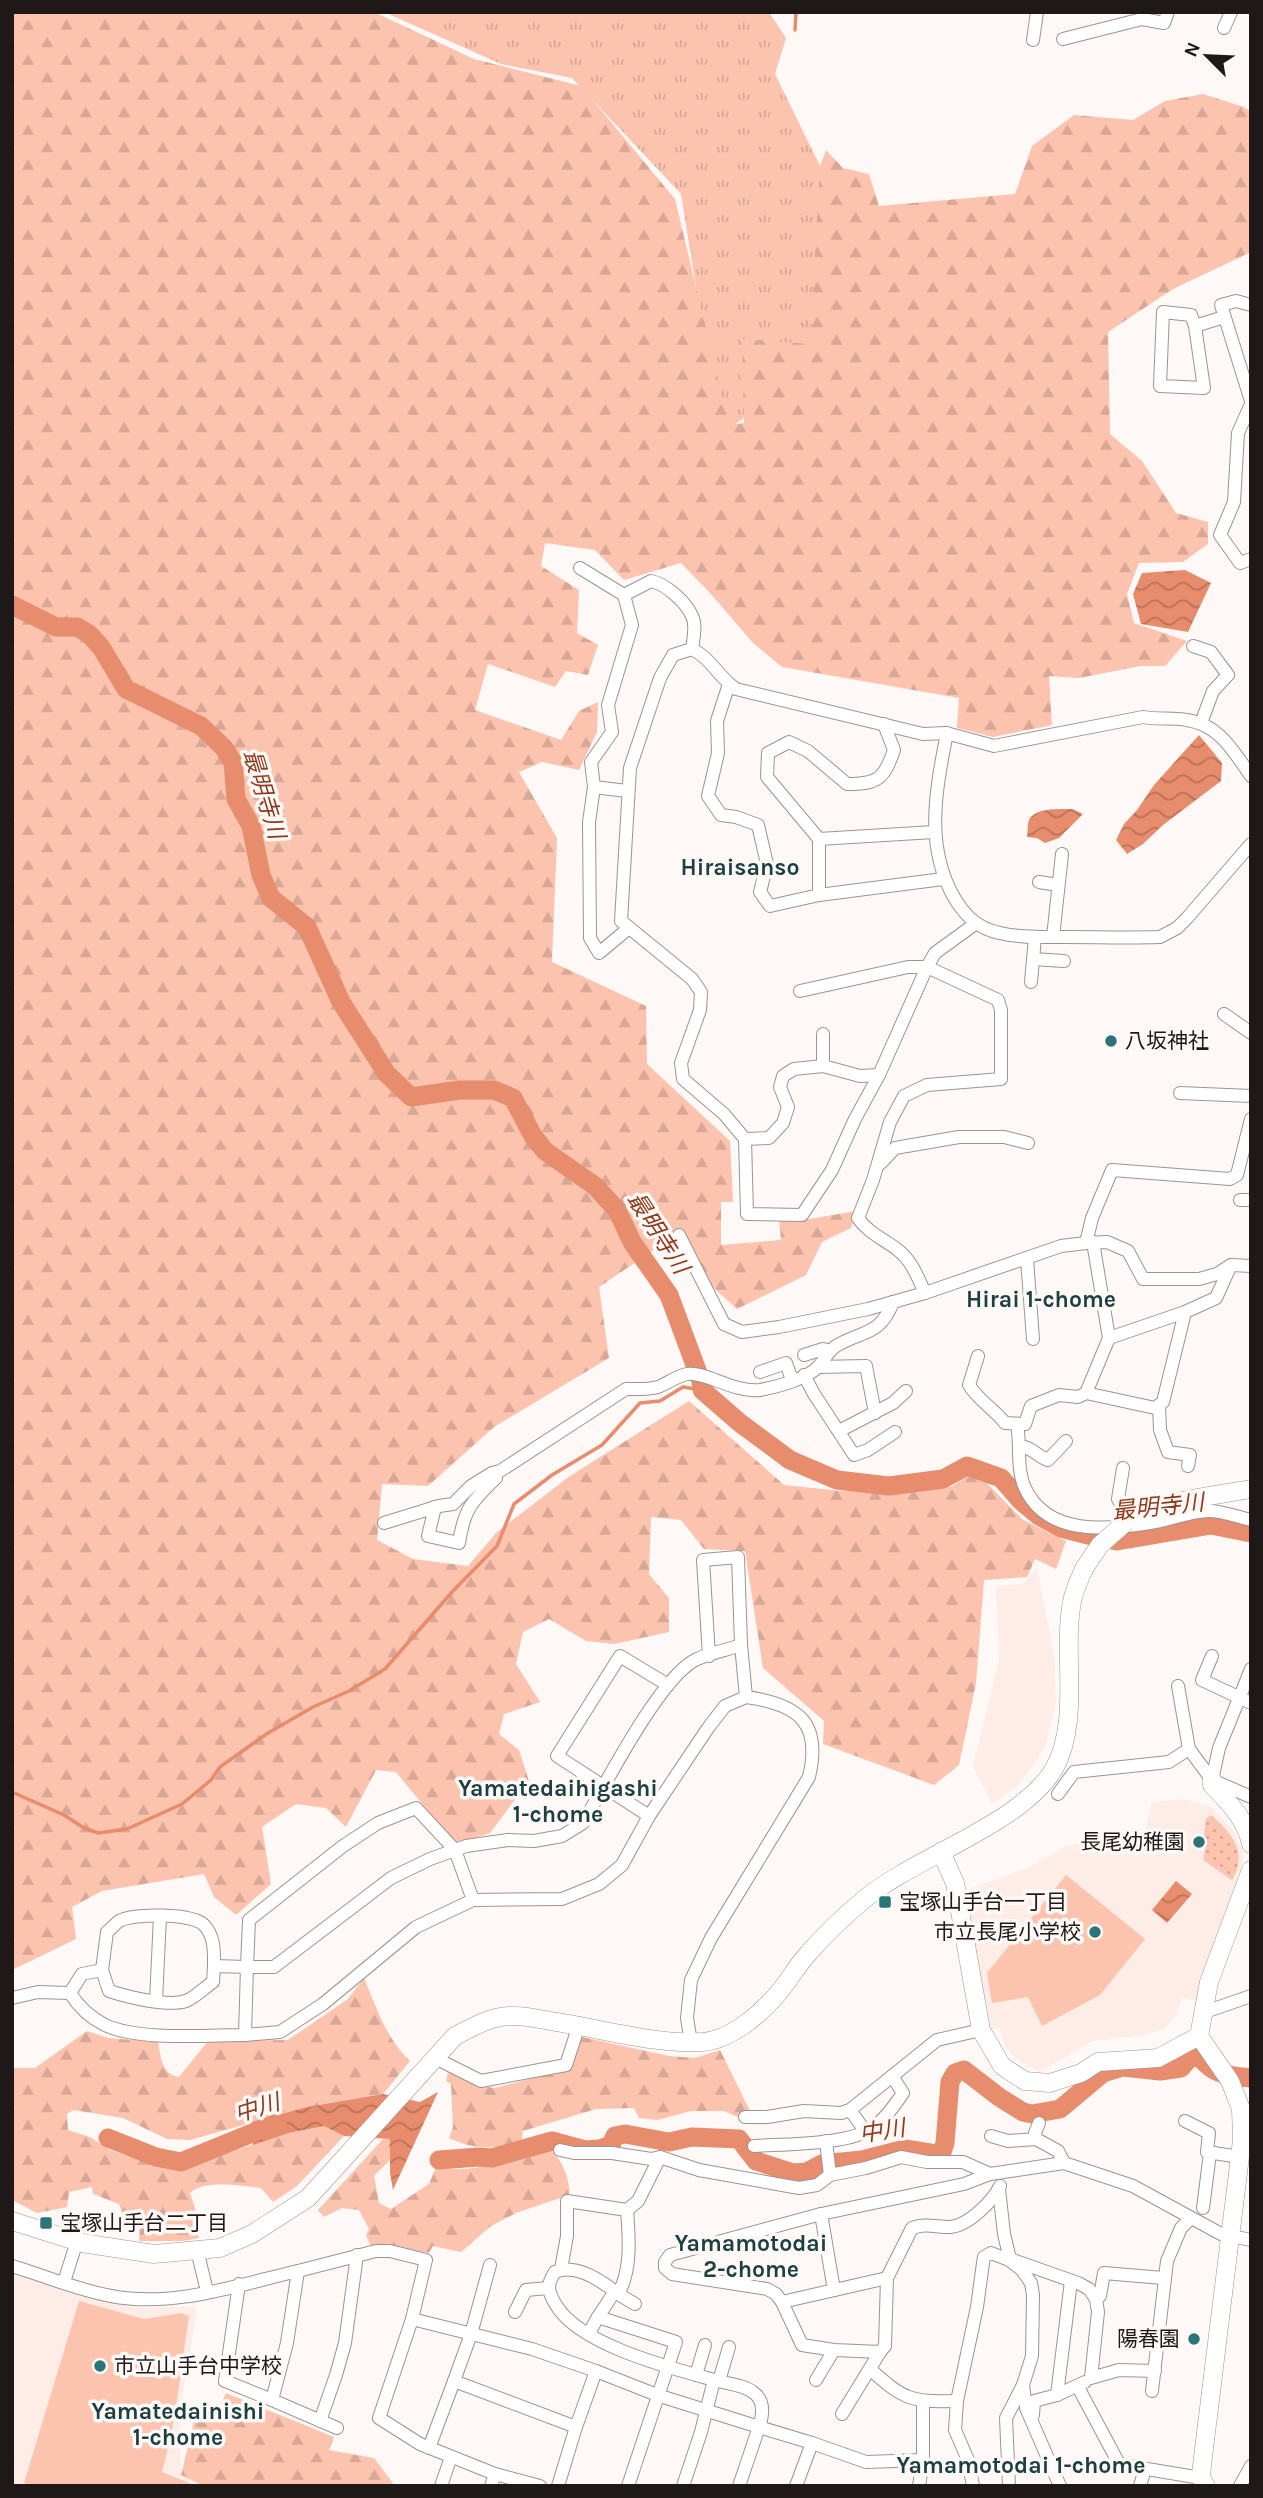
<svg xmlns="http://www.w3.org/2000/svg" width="1263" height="2498" viewBox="0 0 1263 2498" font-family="Karla,'Noto Sans JP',sans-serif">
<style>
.built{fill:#feece6}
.grass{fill:url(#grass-tufts)}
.forest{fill:url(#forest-firs)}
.park{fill:url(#park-dots)}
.garden{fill:#fcc3af}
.water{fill:url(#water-waves)}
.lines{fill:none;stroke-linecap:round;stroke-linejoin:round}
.stream{stroke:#e78c6c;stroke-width:3.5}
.river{stroke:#e78c6c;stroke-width:19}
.street-casing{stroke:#9f938f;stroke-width:14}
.secondary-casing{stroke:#9f938f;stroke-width:19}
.street{stroke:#fff;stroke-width:12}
.secondary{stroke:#fff;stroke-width:18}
.secondary-bridge-casing{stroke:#9f938f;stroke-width:19;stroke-linecap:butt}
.secondary-bridge{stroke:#fff;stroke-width:18}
.poi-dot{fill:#2b7579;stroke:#fef9f7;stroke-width:2.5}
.labels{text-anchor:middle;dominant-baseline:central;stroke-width:7;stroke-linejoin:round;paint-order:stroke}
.poi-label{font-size:21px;fill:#1e1918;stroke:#fef9f7;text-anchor:start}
.water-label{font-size:23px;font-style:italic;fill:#8d3b1c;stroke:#fef9f7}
.neighbourhood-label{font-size:23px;font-weight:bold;fill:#1c3f41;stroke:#fef9f7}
</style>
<defs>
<pattern id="grass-tufts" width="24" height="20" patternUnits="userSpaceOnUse" patternTransform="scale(1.75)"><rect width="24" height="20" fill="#fcc3af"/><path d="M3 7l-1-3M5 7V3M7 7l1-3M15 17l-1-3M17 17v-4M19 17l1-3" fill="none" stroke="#d8a796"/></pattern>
<pattern id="forest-firs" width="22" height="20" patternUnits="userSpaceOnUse" patternTransform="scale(1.75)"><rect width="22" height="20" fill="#fcc3af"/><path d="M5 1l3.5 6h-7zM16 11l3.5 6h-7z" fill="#d8a796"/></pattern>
<pattern id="park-dots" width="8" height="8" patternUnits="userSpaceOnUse" patternTransform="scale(1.75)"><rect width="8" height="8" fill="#fcc3af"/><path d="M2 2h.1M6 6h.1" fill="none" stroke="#d8a796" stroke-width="1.8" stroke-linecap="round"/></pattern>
<pattern id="water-waves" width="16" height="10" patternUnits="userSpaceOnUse" patternTransform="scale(1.75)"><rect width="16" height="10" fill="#e78c6c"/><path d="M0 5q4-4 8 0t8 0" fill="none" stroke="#bb7258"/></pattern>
</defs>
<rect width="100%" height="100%" fill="#fef9f7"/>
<!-- built -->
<g class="built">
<polygon points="1037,1568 1055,1661 1056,1702 1047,1741 1036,1762 1017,1787 992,1803 973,1766 999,1660 996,1586 1023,1584"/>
<polygon points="1183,1799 1212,1807 1236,1834 1243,1851 1243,1868 1207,1963 1196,2001 1182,1997 1177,2015 1164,2029 1143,2035 1093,2041 1039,2072 1019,2061 1007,2049 999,2028 991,2029 964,1891 1030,1867 1066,1846 1145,1832 1152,1802"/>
<polygon points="12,2274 96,2300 138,2308 196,2306 195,2322 180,2410 181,2475 204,2486 12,2486"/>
</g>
<!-- grass -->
<polygon class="grass" points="384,12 769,12 786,38 775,74 820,166 819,360 720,436 681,194 572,78 501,64"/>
<!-- forest -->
<g class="forest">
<polygon points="12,12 374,12 474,59 581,86 675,199 729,425 744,423 742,339 810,344 820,166 826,150 843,168 869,174 879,206 1015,194 1032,146 1074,115 1133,120 1165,101 1203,94 1244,107 1251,112 1251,252 1173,289 1108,332 1110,434 1142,461 1176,513 1208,522 1208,544 1183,562 1139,563 1127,594 1134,623 1187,641 1165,666 1140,666 1079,678 1049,676 1052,725 993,737 957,728 959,698 782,667 753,643 711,594 681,563 624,580 595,550 545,543 541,566 579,590 577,633 598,645 588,675 566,671 555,687 488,664 475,710 561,740 579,711 598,702 597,732 579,770 542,762 519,772 557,838 552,962 646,1006 647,1064 730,1141 733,1202 721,1202 721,1245 781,1240 779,1218 809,1219 856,1211 851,1228 822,1242 806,1275 737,1309 664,1243 599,1287 609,1358 494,1427 428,1486 382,1484 377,1540 413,1559 468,1566 497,1532 570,1476 689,1401 784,1485 841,1491 951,1487 968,1476 978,1474 1022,1519 1066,1541 1056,1569 1035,1559 1027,1577 984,1580 976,1683 959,1765 934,1785 823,1744 824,1721 763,1668 745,1551 704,1549 681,1520 651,1517 649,1574 669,1598 669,1632 614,1644 586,1641 549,1619 523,1632 516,1664 540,1702 504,1714 499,1734 519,1750 529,1781 490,1833 455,1844 396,1772 376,1770 346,1827 326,1808 296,1804 262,1827 271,1884 236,1915 214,1897 204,1874 102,1891 72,1907 76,1939 12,1970"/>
<path d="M364,1978c12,29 23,62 46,83l-27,33 -76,13 -117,33 -23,-1 -44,-21 -50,-8 -6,4 1,16 22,7 20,13 35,12 41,4 103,-33 35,-7 20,10 -47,50 -24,16 -12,-14c-19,-2 -57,-9 -71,5l7,21 2,24 -16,3h-44l1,-18 -16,-4 -5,-15 -26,-10 -1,-7 -23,5 -2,15 -30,6 -23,-12 -2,-133h23l52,-37 21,7 50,4c3,15 3,32 21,35l29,-36 80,-1 60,-41z"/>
<path d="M582,2037l87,19 26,2 25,-8 30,61 -10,7 -16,-7h-33l-34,9 -18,-2 -5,-10 -38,1 -73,22 -2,12c-28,6 -46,7 -72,-5l4,-11 -2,-43 -5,-3 2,-9 27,13 20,3 76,-20z"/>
<path d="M383,2139h7v21l-16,16 5,27 12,6 38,-25 7,-17c38,8 75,-8 111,-20 13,8 24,32 22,48l-53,18 -25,13 -30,26 -28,-6 -4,7 -40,-8h-19l-4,-10 3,-6 -10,-19 -17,-2 -18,9 -6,-7z"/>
<polygon points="226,2393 334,2437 329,2450 374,2458 395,2486 204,2486 181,2475 196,2413 217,2415"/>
</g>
<!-- park -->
<path class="park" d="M1211,1815c20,17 38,38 21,65l-29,-20 3,-15 -3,-1 3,-25z"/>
<!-- garden -->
<g class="garden">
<polygon points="1066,1875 1145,1939 1100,1995 1042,2026 1028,1997 992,2003 987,1973"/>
<path d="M79,2301l65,18 37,-6 8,3c-8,51 -13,107 -27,156l34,14h-164l-8,-3z"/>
</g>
<!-- water -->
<g class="water">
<polygon points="1185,570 1211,583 1188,632 1141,624 1133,594 1142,573"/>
<polygon points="1199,735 1222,763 1221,781 1163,825 1143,844 1127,854 1116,840 1124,824 1137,810 1154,785"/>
<path d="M1072,809l11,5 -24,24 -14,5 -8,-5 -10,-1c1,-4 0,-12 2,-17 6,-13 32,-11 43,-11z"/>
<polygon points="1176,1881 1192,1894 1167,1923 1152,1910"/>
<polygon points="438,2092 393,2190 390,2173 390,2139 344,2136 324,2126 289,2133 253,2145 252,2122 307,2107 383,2094 420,2102"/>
</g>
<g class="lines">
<!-- stream -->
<g class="stream">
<polyline points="795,30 796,12"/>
<polyline points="12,1792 64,1815 84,1828 98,1833 127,1829 182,1804 211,1780 220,1767 268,1733 313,1707 349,1691 385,1669 452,1592 497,1546 514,1504 552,1475 602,1445 640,1403 660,1401 683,1387 702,1390"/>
</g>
<!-- river -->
<g class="river">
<polyline points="12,605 56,627 77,627 89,634 101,647 126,689 201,726 224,748 233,762 236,799 251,826 261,875 271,898 307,927 341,1002 387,1074 411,1097 460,1090 494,1090 513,1098 533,1136 545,1151 595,1186 617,1210 632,1242 669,1295 701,1381 702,1390 740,1423 790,1460 837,1480 889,1486 943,1479 967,1466 1001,1478 1021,1501 1039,1516 1061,1528 1088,1535 1117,1541 1211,1525 1251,1533"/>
<polyline points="108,2138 156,2157 181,2162 277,2123"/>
<path d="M439,2160l40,-3 13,1 60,-17 33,9 15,-1 11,-4 4,-9 10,-2 44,8 23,-5 47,2 17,22 37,12 14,-1 15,-8 40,-4 43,-11 31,5 6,-2 3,-9 5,-61 5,-9 9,-3 35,27 24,15 9,2 28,-5 43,-36 20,-6 37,4 21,-3c19,-24 18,-5 35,3 10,5 24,6 35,7"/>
</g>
<defs>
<g id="street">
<polyline points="1224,28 1231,12"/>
<polyline points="1063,39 1142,19 1164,23 1168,12"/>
<polyline points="1033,40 1037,12"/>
<polyline points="1251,305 1236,301 1221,305 1251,401"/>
<polyline points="1195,326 1204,388 1160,386 1163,312 1191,315 1195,326 1224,317"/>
<polyline points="1251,404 1238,433 1234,502 1220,535 1240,563 1251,559"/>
<path d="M580,568l44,27 27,-14c15,3 35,21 41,35 5,10 1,23 0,33 19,9 27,29 44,40l187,45 23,-1 48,13 149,-29c15,3 29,0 44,3 33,5 46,31 64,56"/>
<polyline points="624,595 632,625 608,705 612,732 591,762 594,787 589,822 590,938 599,953 629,928"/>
<polyline points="1193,646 1211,652 1228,675 1213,691 1201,723"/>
<polyline points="692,649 673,655 660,678 630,768 621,921 692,979 701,992 700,1010 681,1063 683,1079 724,1114 745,1139 747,1214 802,1215 832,1170 855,1119 879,1075 927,967 908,967 800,991"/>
<polyline points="729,684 717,721 718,753 708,796 721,815 736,817 758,825 767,864 760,892 770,906 819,895 943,879"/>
<path d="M884,724l10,26c-10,29 -16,34 -47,34l-39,-33 -19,-9 -21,11 -1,24 52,62 115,-7"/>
<path d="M947,733c-11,56 -23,114 8,166 11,18 24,30 45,34 20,5 43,4 64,4 32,0 64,1 96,0l17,-9 10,-10 64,-74"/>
<polyline points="594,787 627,791"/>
<polyline points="819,839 819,895"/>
<polyline points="1039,882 1058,885"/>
<polyline points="1053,937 1062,854"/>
<polyline points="1033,959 1064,961"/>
<polyline points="1031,982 1035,937"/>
<polyline points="1224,1014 1251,1033"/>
<polyline points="823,1066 823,1034"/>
<polyline points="1180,1093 1251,1096"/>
<polyline points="1251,1119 1246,1139 1251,1140"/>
<polyline points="745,1139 769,1138 783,1123 788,1107 780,1087 783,1076 794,1069 823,1066 860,1076 879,1075"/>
<polyline points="881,1163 895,1148 959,1137 1004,1137 1028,1143"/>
<polyline points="1240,1200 1251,1200"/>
<polyline points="679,1235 724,1324 742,1332 779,1327 868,1309 925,1293 1061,1246 1086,1243 1107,1242 1128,1251 1143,1279 1199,1279 1217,1274 1231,1265 1251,1266"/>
<polyline points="1086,1243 1092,1218 1112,1170 1230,1179 1237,1175 1246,1139"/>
<polyline points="1027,1259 1033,1339"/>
<path d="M925,1293c-7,-15 -13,-32 -27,-43 -14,-11 -30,-17 -40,-32l15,-38 17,-58 14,-26 23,-11 74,-6v-69l-3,-10 -71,-33 8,-14 40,-29"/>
<polyline points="1109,1338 1185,1312 1216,1298 1231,1265"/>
<polyline points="804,1355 823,1349 830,1351"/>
<path d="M978,1356l-9,29c9,15 25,24 36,38l20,1 6,-18 28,-11 19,2 8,-4 69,15 8,-6 22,-90"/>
<polyline points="818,1367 866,1366 875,1413"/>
<polyline points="760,1372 786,1363 792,1380"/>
<polyline points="804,1375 814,1394 854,1455 868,1450 895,1432"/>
<polyline points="1086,1393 1109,1338 1093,1242"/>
<polyline points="1159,1405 1160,1430 1168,1452 1190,1455 1188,1466"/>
<path d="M1017,1424c4,20 -1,45 8,64 22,48 82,42 125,35 19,-2 39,-12 59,-12 14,0 28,6 42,9"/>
<polyline points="839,1431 893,1403 906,1391"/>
<path d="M1020,1446c14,2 16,10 28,14l18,-19"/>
<polyline points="1123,1468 1118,1499 1131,1519"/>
<path d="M435,1507l-7,29 31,7c5,-34 13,-42 37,-65"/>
<path d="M384,1523l55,-17 14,-2 18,-18 21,-13 8,-2 126,-82c11,0 21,1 32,-2 10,-4 19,-11 29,-13 18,-3 47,19 73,16 17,-3 47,-11 59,-24 6,-7 9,-15 17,-20 27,-16 44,-10 57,-44"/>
<polyline points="1212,1656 1202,1680 1251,1703"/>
<polyline points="1178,1686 1189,1749 1212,1780 1251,1797"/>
<polyline points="1212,1780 1219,1748 1251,1669"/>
<polyline points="1058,1794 1074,1772 1169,1762 1189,1749"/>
<polyline points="649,1816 557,1756 620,1656 668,1685"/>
<polyline points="473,1900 562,1899 599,1884 622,1865 649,1816 708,1728 725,1706 746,1697 741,1645"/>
<path d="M214,1966l33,1 -2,68c-38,0 -106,6 -140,-10 -14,-7 -27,-19 -35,-32l12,-19 20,-4 7,21c19,6 58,16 77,10 9,-3 19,-14 27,-19z"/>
<path d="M102,1970l5,-38c4,-3 8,-8 12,-11 15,-8 73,-8 85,4 11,12 10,26 10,41"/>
<polyline points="12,1998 38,1992 70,1993"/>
<polyline points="156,2001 160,1916"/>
<polyline points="1202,2013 1251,1996"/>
<path d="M245,2035l35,-3 43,-28 93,-77 57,-27 -18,-50 -39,-42 -38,15 -35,23 -94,74 -2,47h27l117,-89 39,-19 36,-13 42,-6 26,1 28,-5 21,-13c22,-38 76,-144 112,-163 14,-7 32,-10 46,-15l-3,-88 -35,3 6,96"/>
<path d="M691,2042l-4,-24 4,-38 20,-42 98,-161c13,-55 -11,-73 -63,-80"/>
<polyline points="435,2058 481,2081 566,2065 579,2025"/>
<polyline points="850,2110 866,2132"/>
<polyline points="745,2117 767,2117 804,2111 841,2113 850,2110 937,2040 981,2030"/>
<polyline points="1185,2121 1209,2133 1207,2152 1240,2157"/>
<polyline points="1039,2123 1035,2133 1036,2139 1058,2151 1064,2163 1133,2186 1221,2234 1251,2240"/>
<polyline points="991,2136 1008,2141 1036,2139"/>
<polyline points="826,2141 830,2175"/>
<path d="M754,2146c30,-2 97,-1 120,-19 12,-9 21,-22 29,-34l-11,-17"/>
<polyline points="560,2150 574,2153 612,2153 651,2159 660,2157 699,2170 799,2188 817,2185 830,2175 866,2168 901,2157 927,2162 963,2162 990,2174"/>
<polyline points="999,2189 1004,2234 1010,2259 1078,2283 1089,2289 1096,2299 1098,2312 1091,2378 1119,2370 1155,2371"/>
<polyline points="1203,2208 1210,2153"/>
<path d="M627,2210c2,27 5,60 -9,84l17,10"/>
<polyline points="821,2214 834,2290"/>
<polyline points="197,2250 207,2291"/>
<path d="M490,2265l-19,69 -17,47 122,46 20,-56 61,24 102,32c4,-12 6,-26 -5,-34 -9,-8 -25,-9 -36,-12 -43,-12 -138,-35 -162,-76 -8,-13 -10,-20 -1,-33 21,-9 47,9 63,22"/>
<path d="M12,2266c33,10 66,24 99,30 63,12 126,-11 187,-25l-11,72 -15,57 65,28"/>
<polyline points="561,2269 567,2236 567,2201 627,2210 638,2201 660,2157"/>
<polyline points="298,2271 376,2251 390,2251 426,2260 412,2319 379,2418 420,2444 495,2474"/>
<polyline points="64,2282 77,2241"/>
<polyline points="239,2284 225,2381 272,2400"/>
<polyline points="1096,2299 1100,2296 1104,2273 1163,2278"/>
<polyline points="782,2302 776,2294 767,2289 672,2274 665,2268 665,2262 670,2255 821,2214 964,2184 990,2174 1064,2163"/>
<polyline points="515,2312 526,2290 548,2288"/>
<polyline points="598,2317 615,2291"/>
<polyline points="412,2319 532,2349 596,2371"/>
<polyline points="589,2333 598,2317 676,2342 628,2486"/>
<path d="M880,2352l5,-6 2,-68 25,-50c14,-5 23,-1 38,-1 18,-1 43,-26 50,-41"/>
<path d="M870,2369c34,31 41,33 87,32"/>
<polyline points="696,2375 705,2345"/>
<polyline points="816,2380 834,2350"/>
<polyline points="719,2381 729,2347"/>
<polyline points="1023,2385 1026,2408 1060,2486"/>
<polyline points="1078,2387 1118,2462 1123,2465 1201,2478"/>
<polyline points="1152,2391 1167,2261 1181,2228 1191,2218"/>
<polyline points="1057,2395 1071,2281"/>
<polyline points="842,2414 880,2352 834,2350 802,2345 782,2302 887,2278"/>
<polyline points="1033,2415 1034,2401 1057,2395 1085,2382"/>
<polyline points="320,2421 336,2375 345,2343 357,2255"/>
<polyline points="812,2443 866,2462 923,2460"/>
<polyline points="429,2448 454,2381"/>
<polyline points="441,2486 451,2457"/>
<polyline points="491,2486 495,2474 540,2486"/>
<polyline points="558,2486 576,2427"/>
<polyline points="683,2486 701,2432 714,2380"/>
<polyline points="739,2486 759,2427 812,2443 796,2486"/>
<polyline points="919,2486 923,2460 923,2402"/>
<polyline points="973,2486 968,2460 955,2430 957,2401 977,2307 983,2263 984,2257 991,2253 1009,2260 1022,2270 1031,2283 1033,2295 1032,2356 1023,2385 1006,2418 1009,2486"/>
<polyline points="1140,2486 1145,2469"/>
<polyline points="1240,2486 1251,2466"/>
</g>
<g id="secondary">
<path d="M1126,1522c34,-21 86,-26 125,-33"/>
<path d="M1212,1780v5c17,18 34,34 39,59"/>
<polyline points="941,1852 955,1883 981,2030 1002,2066 1025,2081 1050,2083 1081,2073 1098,2062 1158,2058 1199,2036 1230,2081 1241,2109 1242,2140 1202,2465 1201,2478 1206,2486"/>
<polyline points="1199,2036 1209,1982 1251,1870"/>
<path d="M12,2221l70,22 72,11 66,-6 32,-14 56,-36 147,-162c18,-9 34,-19 54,-20 15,-1 32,3 47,6 46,7 102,23 147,20 26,-2 55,-26 71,-44 12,-13 21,-29 32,-42 19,-22 39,-41 61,-59 51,-41 155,-74 187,-128 27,-48 8,-116 18,-167 2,-13 8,-24 13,-35"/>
</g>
</defs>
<!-- street casing -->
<use href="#street" class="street-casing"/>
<!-- secondary casing -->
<use href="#secondary" class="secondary-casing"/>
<!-- street -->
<use href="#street" class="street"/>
<!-- secondary -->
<use href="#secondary" class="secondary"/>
<defs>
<polyline id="secondary-bridge" points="1085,1567 1100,1545 1126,1522"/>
</defs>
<!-- secondary-bridge casing -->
<use href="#secondary-bridge" class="secondary-bridge-casing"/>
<!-- secondary-bridge -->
<use href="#secondary-bridge" class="secondary-bridge"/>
</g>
<!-- markers -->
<g class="poi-dot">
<circle cx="1111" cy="1041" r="7"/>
<circle cx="1199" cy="1842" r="7"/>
<rect x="878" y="1895" width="14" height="14" rx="3.5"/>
<circle cx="1095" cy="1932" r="7"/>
<rect x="39" y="2216" width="14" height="14" rx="3.5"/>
<circle cx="1194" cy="2339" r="7"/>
<circle cx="100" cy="2366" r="7"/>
</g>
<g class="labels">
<!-- poi labels -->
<g class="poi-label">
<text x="1125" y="1041">八坂神社</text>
<text x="1185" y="1842" text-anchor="end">長尾幼稚園</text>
<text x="899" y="1902">宝塚山手台一丁目</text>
<text x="1081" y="1932" text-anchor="end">市立長尾小学校</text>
<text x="60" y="2223">宝塚山手台二丁目</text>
<text x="1180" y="2339" text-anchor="end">陽春園</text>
<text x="114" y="2366">市立山手台中学校</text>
</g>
<!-- water labels -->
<g class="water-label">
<text transform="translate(264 794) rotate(73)">最明寺川</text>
<text transform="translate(658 1233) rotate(57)">最明寺川</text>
<text transform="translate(1158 1507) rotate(-6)">最明寺川</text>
<text transform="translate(257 2108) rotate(-17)">中川</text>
<text transform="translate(882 2131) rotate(-9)">中川</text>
</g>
<!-- neighbourhood labels -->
<g class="neighbourhood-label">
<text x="740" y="867">Hiraisanso</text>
<text x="1041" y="1299">Hirai 1-chome</text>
<text x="558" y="1788">Yamatedaihigashi<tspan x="558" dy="26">1-chome</tspan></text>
<text x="751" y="2243">Yamamotodai<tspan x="751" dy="26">2-chome</tspan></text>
<text x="178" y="2411">Yamatedainishi<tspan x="178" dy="26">1-chome</tspan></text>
<text x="1021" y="2465">Yamamotodai 1-chome</text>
</g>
</g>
<!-- border -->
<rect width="1263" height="2498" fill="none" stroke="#1e1918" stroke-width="28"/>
<!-- north arrow -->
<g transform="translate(1207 56) rotate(294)" stroke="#fef9f7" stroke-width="5" paint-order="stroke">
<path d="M0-5L12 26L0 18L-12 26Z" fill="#1e1918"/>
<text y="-10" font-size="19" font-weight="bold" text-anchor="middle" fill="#1e1918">N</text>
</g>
</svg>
